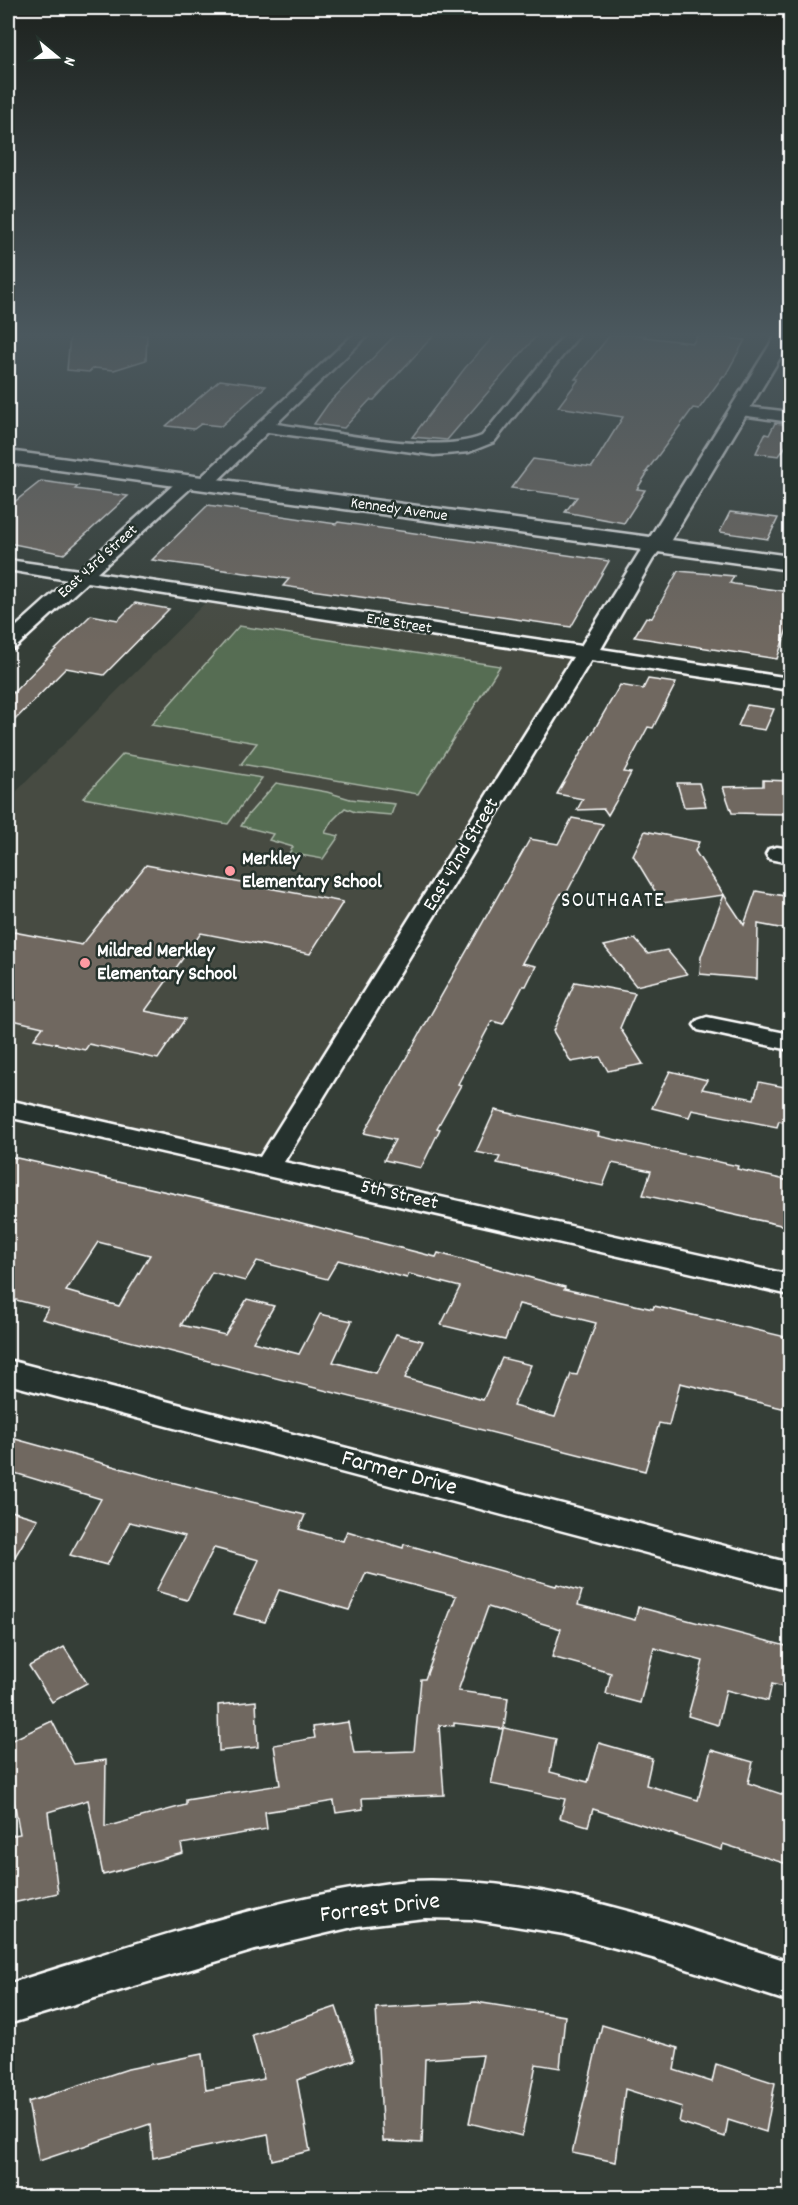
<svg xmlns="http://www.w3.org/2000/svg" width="798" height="2205" viewBox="0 0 798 2205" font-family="Dekko,sans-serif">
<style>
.built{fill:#474b43}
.green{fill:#566d52;stroke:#aab6a8;stroke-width:1.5}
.building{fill:#706860;stroke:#fff;stroke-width:1.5;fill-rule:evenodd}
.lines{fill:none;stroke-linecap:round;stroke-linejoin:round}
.street-casing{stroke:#fff;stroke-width:5}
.secondary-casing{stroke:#fff;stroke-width:5}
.street{fill:#26332d;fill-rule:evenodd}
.secondary{fill:#26332d;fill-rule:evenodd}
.poi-dot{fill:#ff9aa2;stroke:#26332d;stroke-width:2}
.labels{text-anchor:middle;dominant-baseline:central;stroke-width:5;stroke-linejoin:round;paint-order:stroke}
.far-street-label{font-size:16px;fill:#fff;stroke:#26332d}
.street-label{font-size:20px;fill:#fff;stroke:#26332d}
.poi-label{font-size:20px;font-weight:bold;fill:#fff;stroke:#26332d;text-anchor:start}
.neighbourhood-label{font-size:21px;letter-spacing:1.5px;fill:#fff;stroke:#26332d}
.near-street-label{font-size:24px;fill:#fff;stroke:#26332d}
</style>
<rect width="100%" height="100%" fill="#353e37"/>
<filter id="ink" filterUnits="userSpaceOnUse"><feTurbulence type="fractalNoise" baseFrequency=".0167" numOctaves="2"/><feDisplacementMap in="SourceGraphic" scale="12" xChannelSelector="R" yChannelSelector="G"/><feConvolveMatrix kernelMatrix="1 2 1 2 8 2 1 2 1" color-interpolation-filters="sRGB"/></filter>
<g filter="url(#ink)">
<!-- built -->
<polygon class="built" points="212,596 585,653 268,1166 8,1109 8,800"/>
<!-- green -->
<g class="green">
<polygon points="239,626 500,666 418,794 241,764 257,743 151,725"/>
<polygon points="123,754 262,778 228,824 83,798"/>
<polygon points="276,783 327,792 350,799 395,804 391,815 355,812 345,808 331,822 325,833 339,836 323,859 289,853 293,847 269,840 273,834 241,826 247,816"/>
</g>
<!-- building -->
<g class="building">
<polygon points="70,335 147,335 146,360 114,370 94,368 89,372 67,370"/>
<polygon points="395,335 434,335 374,400 370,400 344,428 314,424 328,404"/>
<polygon points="495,335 537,335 447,440 412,437 465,368"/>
<polygon points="610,335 646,335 644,337 693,343 698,335 745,340 725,376 723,376 699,409 693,408 646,472 648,472 637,489 645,490 624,523 565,512 577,497 511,488 533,459 592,467 623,417 558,407 579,379 575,379"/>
<polygon points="220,380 266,386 221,426 201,424 194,429 166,426"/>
<polygon points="775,423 790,425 790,437 786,446 779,456 756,453 765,434 769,435"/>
<polygon points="41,481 78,486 75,489 128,496 64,554 8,543 8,507"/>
<polygon points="208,505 336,524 338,522 609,561 571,627 283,586 289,579 152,560"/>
<polygon points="730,512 778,518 768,539 720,532"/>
<polygon points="678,571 734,576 730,583 734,584 790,592 790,620 777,659 634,637 646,617 652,618"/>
<polygon points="135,603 169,609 104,675 66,668 8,727 8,698 52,653 91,615 118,620"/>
<polygon points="648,679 676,683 653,728 648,727 624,772 631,773 615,803 608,815 604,809 577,810 583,799 557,794 620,685 643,689"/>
<polygon points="747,705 774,709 765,730 738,726"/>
<polygon points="763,780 790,781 790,814 732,813 723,787 763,786"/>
<polygon points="677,783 699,783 706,806 684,807"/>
<polygon points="572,818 603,824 566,894 561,893 522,963 536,966 526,986 523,986 503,1024 492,1021 458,1084 461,1085 437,1128 440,1129 421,1168 384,1160 395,1140 364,1133 388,1090 530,839 558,844"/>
<polygon points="645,831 699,842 695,851 724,895 662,903 633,855"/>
<polygon points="146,865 343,902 310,954 201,933 145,1011 185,1019 158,1059 89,1044 85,1050 34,1039 43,1027 8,1019 8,931 82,945"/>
<polygon points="756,891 790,897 790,930 758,924 757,979 700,974 701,957 724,895 744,925"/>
<polygon points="635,939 648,954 667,950 687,974 636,986 604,946"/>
<polygon points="575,982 635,993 620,1028 643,1064 608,1071 600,1057 571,1062 553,1031"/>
<polygon points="670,1071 707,1080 702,1089 754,1099 759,1082 790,1088 790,1124 779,1121 777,1127 692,1110 689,1117 652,1108"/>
<polygon points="495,1110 599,1133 598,1136 738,1166 737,1169 790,1181 790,1227 643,1195 651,1171 612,1163 603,1186 497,1163 500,1157 476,1152"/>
<path d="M8,1156l270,61 158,40 2,-4 127,34 -1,2 89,20 1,-3 136,32v72l-110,-27 -11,42 -10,-2 -14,48 -603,-152 6,-11 -40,-10zM98,1242l52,13 -31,51 -53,-15zM338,1260l69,18 2,-4 51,13 -19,38 29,7 35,8 14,-36 77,19 -19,52 -6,-1 -16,43 -42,-11 18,-41 -29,-7 -19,42 -78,-22 18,-37 -27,-7 -20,39 -43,-11 19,-41 -32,-7 -21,40 -46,-12 21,-36 -27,-7 -22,36 -44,-10 31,-53 33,9 12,-20 70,18z"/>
<polygon points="8,1437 163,1480 305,1515 299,1529 343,1541 347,1531 403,1548 404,1544 556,1586 557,1584 582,1591 578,1605 635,1620 638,1607 790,1647 790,1689 772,1684 768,1701 726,1690 718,1725 688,1716 703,1661 654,1648 640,1703 606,1694 611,1673 552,1657 561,1629 488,1607 458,1691 508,1698 504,1728 556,1739 550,1772 588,1782 599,1743 652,1758 646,1785 698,1800 711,1750 753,1762 748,1783 790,1797 790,1865 723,1844 722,1850 593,1809 588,1826 560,1818 565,1799 491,1784 503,1729 454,1723 454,1726 439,1725 444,1795 362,1798 363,1809 336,1813 334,1801 265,1812 267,1829 181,1844 183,1853 103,1875 88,1800 48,1812 58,1893 8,1904 8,1836 20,1834 8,1768 8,1742 52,1721 74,1764 106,1760 105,1827 186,1805 186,1800 280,1785 274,1745 315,1738 313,1727 348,1722 354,1753 414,1751 421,1679 425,1679 456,1596 366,1573 349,1610 279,1590 265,1622 234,1614 259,1560 214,1548 187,1600 156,1591 185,1536 130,1522 107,1565 70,1555 101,1499 8,1471"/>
<polygon points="8,1510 38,1519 8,1568"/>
<polygon points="64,1647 87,1683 52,1702 29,1666"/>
<polygon points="256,1701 258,1747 219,1751 218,1705"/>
<polygon points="476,2002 565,2016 560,2068 536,2064 522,2136 469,2123 483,2055 425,2059 422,2143 383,2141 376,2008"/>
<polygon points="336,2007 354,2060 297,2080 310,2151 272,2160 268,2134 153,2158 150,2124 39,2161 28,2102 128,2069 202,2054 206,2090 264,2079 252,2035"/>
<polygon points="602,2025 678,2048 674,2070 712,2082 716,2064 775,2083 766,2132 728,2120 725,2137 679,2122 682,2107 625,2089 616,2162 572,2153"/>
</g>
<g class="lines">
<defs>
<g id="street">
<path d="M353,335h15l-92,89c55,7 158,32 206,12l82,-101h15l-85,107 -25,10 -35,3 -166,-23 -57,55h-12l-2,-4 2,-4z"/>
<polygon points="740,406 790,412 790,422 734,414 732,411"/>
<polygon points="188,476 194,477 196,481 194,485 97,573 581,646 639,553 649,541 655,540 664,545 653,559 601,649 790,678 790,690 591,660 284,1162 790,1275 790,1295 8,1117 8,1100 260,1157 573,657 87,582 15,648 8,650 8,634 68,580 8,570 8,560 79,570 182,477"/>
<polygon points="777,847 790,849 790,863 769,859 766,854 769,849"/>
<polygon points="707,1017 790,1034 790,1050 698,1030 694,1025 698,1020"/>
<polygon points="8,1360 790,1563 790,1591 8,1384"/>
<path d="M408,1881c131,-6 260,41 382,81v40l-134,-43 -92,-25 -93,-15 -46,-1 -68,8 -102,24 -247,74v-40c128,-40 267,-89 400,-103z"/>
</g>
<polygon id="secondary" points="776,335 790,335 790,341 671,540 790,556 790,570 8,463 8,451 650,537"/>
</defs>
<!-- street casing -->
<use href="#street" class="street-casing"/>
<!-- secondary casing -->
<use href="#secondary" class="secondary-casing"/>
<!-- street -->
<use href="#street" class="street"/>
<!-- secondary -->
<use href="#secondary" class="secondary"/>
</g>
</g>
<!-- sky -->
<linearGradient id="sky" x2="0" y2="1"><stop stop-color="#1d221e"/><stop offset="0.52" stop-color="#4b585e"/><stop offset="1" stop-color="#4b585e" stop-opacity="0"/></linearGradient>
<rect width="798" height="644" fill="url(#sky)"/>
<!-- markers -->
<g class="poi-dot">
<circle cx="230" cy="871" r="6"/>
<circle cx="85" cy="963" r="6"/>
</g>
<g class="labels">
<!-- far-street labels -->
<g class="far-street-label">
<text transform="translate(399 510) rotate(8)">Kennedy Avenue</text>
<text transform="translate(98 562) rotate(-42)">East 43rd Street</text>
<text transform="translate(399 624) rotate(9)">Erie Street</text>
</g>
<!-- street labels -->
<g class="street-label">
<text transform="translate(462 855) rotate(-59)">East 42nd Street</text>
<text transform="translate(399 1196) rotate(13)">5th Street</text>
</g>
<!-- poi labels -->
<g class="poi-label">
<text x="242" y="860">Merkley<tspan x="242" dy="23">Elementary School</tspan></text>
<text x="97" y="952">Mildred Merkley<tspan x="97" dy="23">Elementary School</tspan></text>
</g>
<!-- neighbourhood labels -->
<g class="neighbourhood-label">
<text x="613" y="902">SOUTHGATE</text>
</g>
<!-- near-street labels -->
<g class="near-street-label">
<text transform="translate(399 1474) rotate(15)">Farmer Drive</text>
<text transform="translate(380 1909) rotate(-7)">Forrest Drive</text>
</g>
</g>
<!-- margin -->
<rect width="798" height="2205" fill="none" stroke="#26332d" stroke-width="30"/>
<rect x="15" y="15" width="768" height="2175" fill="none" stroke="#fff" stroke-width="2" filter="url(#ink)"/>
<!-- north arrow -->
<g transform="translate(57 57) rotate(109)" stroke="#26332d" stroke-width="4.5" paint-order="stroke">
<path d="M0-4.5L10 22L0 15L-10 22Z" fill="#ffffff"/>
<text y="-9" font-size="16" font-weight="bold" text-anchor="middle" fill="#ffffff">N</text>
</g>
</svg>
